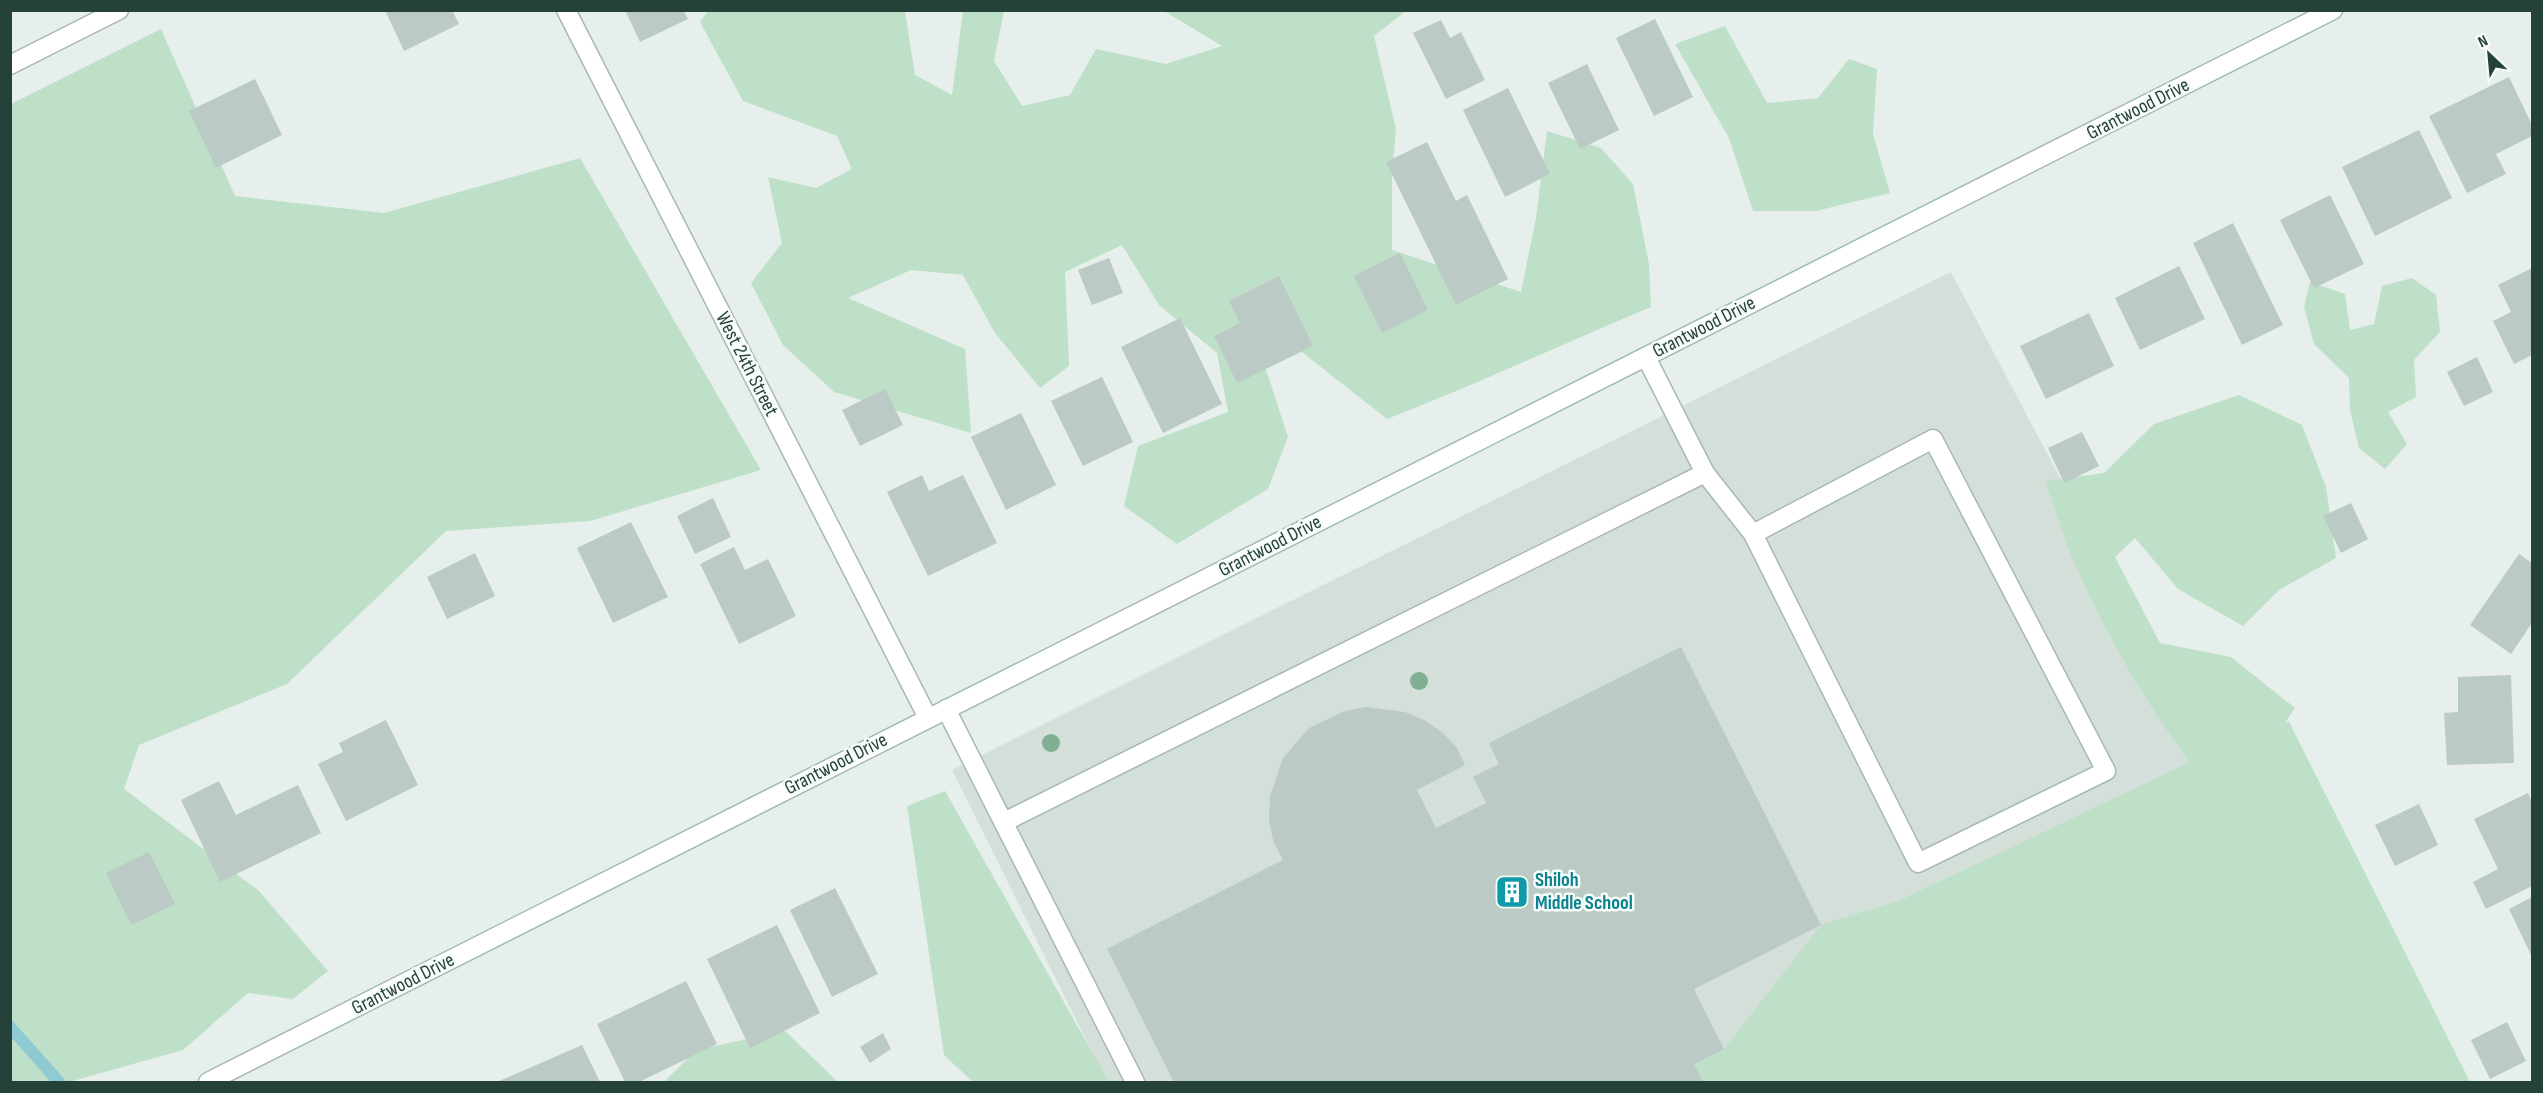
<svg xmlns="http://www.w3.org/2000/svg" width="2543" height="1093" viewBox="0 0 2543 1093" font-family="'Sofia Sans Condensed',sans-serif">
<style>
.built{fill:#d4dfda}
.green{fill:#bfe0c8}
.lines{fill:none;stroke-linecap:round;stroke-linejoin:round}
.stream{stroke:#8ec9d4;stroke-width:12}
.building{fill:#bbcac4}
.lane-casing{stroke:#a8b8b2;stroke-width:21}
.street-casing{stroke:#a8b8b2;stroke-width:21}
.secondary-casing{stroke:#a4bbb3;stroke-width:21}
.lane{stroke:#fff;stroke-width:18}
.street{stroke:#fff;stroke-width:18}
.secondary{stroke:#fff;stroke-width:18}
.tree{fill:#80af93}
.labels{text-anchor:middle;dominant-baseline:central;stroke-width:5;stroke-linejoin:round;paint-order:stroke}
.street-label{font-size:20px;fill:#24423a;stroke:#f7fbf9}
.culture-label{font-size:20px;font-weight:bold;fill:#0d838f;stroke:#f7fbf9;text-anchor:start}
</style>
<rect width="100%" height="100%" fill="#e6efeb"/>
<!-- built -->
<polygon class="built" points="1951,272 2201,744 2289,722 2470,1082 1107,1082 952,770"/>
<!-- green -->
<g class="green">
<path d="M708,11h197l10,64 37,20 11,-84h41l-10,50 28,45 48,-11 26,-46 70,15 56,-18 -58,-35h242l-32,25 22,93 -4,48v73l129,42 15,-74 11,-87 54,17 32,36 16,80 2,43c-88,37 -175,77 -264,112l-94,-74 -33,6 28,86 -20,52 -91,55 -53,-38 14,-60 90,-34 -11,-59 -58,-48 -37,-60 -57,27 4,94 -29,22 -45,-55 -32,-58 -52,-5 -63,28 117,51 6,84 -137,-41 -51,-47 -32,-62 31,-40 -14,-66 48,11 36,-19 -15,-33 -94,-35 -43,-79z"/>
<polygon points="1725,26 1767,103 1818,98 1849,59 1877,69 1873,134 1890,193 1816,211 1753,211 1729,138 1675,44"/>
<polygon points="161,29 235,196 384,213 580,158 761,470 590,521 446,531 287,684 139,745 124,789 259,891 328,971 293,999 248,993 183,1050 69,1082 11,1082 11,104"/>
<polygon points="2412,278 2436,295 2440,332 2414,360 2416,397 2388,412 2407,444 2385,469 2359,448 2350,410 2349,378 2314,344 2304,307 2310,282 2345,294 2350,330 2374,324 2382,286"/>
<path d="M2239,395l63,30 24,62 10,71 -57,32 -36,36 -65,-37 -43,-51 -20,19 45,86 71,14 64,51 -10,15 4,-1 181,360h-767l-9,-18 30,-15 97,-124 80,-25 289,-138c-48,-63 -87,-134 -119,-207 -10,-24 -17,-50 -26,-74l59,-8 50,-49z"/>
<polygon points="945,791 1109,1082 973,1082 944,1055 907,806"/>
<polygon points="785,1031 838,1082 664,1082 696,1050"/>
</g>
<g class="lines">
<!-- stream -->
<polyline class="stream" points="10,1027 59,1082"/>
</g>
<!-- building -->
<g class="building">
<polygon points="385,10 452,10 459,24 404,51"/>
<polygon points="625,10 683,10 688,19 640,42"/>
<polygon points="1655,19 1693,97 1654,116 1616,38"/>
<polygon points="1441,20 1450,38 1461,32 1485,80 1446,99 1413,33"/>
<polygon points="1587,64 1619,130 1580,149 1548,83"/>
<polygon points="2509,77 2532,125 2532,136 2496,154 2506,174 2467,193 2429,116"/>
<polygon points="255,79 282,135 216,168 189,111"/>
<polygon points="1508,88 1550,174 1505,197 1463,110"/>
<polygon points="2419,130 2452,198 2375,236 2342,167"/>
<polygon points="1427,142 1456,201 1467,195 1508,279 1456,305 1386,162"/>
<polygon points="2330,195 2364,264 2314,288 2280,220"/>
<polygon points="2233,223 2283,325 2242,345 2193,243"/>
<polygon points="1400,253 1428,310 1382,333 1354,276"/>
<polygon points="1109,258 1123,293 1092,305 1078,270"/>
<polygon points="2179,266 2205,319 2140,350 2115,298"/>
<polygon points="2532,268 2532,355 2514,364 2493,321 2511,312 2498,285"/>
<polygon points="1279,276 1313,346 1237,383 1214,336 1240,323 1229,301"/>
<polygon points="2089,313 2114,366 2046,399 2020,346"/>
<polygon points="1180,318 1222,404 1163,433 1121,347"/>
<polygon points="2477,357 2493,392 2464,406 2447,372"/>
<polygon points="1102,377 1133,442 1083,466 1051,401"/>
<polygon points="885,389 903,425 860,446 842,410"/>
<polygon points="1021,413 1056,485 1006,510 971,437"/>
<polygon points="2082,432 2099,466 2064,483 2048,448"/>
<polygon points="922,475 929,491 963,475 997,543 928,576 887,492"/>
<polygon points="713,498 731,537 695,554 677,516"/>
<polygon points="2351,503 2368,539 2341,553 2323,516"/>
<polygon points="631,522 668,597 613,623 577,548"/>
<polygon points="734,547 745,570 768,559 796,616 739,644 700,564"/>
<polygon points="475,553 495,596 447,619 427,577"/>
<polygon points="2519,554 2532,563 2532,623 2511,654 2470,625"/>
<polygon points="1681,647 1821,925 1694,989 1724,1049 1694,1064 1703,1082 1174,1082 1107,949 1283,860 1273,840 1269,819 1270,796 1283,758 1309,728 1345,711 1366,707 1405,712 1424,720 1442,732 1457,748 1465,765 1417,790 1436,828 1486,803 1473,777 1499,764 1489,743"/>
<polygon points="2511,675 2514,763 2447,765 2444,713 2458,712 2458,677"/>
<polygon points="386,720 418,785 346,821 318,764 343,752 339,743"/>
<polygon points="219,781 236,815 298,785 321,833 220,882 181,800"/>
<polygon points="2528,793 2532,802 2532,886 2486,909 2473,882 2498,869 2474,819"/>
<polygon points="2419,804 2438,845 2395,866 2375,825"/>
<polygon points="149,852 175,904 131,925 106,873"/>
<polygon points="835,888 878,974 832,997 790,910"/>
<polygon points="2532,897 2532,957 2509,909"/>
<polygon points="777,925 820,1013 750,1048 707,959"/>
<polygon points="686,981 717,1044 639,1082 625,1082 597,1024"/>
<polygon points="2507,1022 2526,1061 2490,1079 2471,1040"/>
<polygon points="883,1033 891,1049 870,1063 860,1047"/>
<polygon points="582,1045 600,1082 497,1082"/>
</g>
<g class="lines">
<defs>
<g id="lane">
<polyline points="1705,473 1753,534 1918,863 2106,771 1933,439 1753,534"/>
<polyline points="946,709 1135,1082"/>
<polyline points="1004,822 1705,473 1646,357"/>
</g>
<g id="street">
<polyline points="566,10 928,718"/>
<polyline points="10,65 119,10"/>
</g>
<polyline id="secondary" points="208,1082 2333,10"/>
</defs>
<!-- lane casing -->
<use href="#lane" class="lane-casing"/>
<!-- street casing -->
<use href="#street" class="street-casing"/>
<!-- secondary casing -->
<use href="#secondary" class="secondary-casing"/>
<!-- lane -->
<use href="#lane" class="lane"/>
<!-- street -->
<use href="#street" class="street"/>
<!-- secondary -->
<use href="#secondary" class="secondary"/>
</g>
<!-- trees -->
<g class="tree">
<circle cx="1419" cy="681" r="9"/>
<circle cx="1051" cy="743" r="9"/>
</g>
<!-- icons -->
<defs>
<symbol id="building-square" viewBox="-11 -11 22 22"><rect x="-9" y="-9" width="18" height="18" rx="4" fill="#0f9aa8" stroke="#f7fbf9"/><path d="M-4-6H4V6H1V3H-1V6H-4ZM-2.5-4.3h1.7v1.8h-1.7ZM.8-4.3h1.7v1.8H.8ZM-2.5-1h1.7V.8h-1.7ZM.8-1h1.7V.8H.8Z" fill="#fff"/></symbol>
</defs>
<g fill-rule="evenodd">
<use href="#building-square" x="1493" y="873" width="38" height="38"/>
</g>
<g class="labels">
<!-- street labels -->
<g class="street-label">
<text transform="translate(2138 109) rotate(-27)">Grantwood Drive</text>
<text transform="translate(1704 327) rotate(-27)">Grantwood Drive</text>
<text transform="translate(747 364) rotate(63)">West 24th Street</text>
<text transform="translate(1270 546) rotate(-27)">Grantwood Drive</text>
<text transform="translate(836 764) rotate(-27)">Grantwood Drive</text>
<text transform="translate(403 984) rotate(-27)">Grantwood Drive</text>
</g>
<!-- culture labels -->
<g class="culture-label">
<text x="1535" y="880">Shiloh<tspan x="1535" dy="23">Middle School</tspan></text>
</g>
</g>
<!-- border -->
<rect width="2543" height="1093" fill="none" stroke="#24423a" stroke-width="24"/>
<!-- north arrow -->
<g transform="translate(2489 54) rotate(334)" stroke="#f7fbf9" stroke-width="4.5" paint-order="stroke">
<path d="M0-4.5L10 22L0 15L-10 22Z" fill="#24423a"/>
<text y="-9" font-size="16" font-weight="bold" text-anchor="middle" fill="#24423a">N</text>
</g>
</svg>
